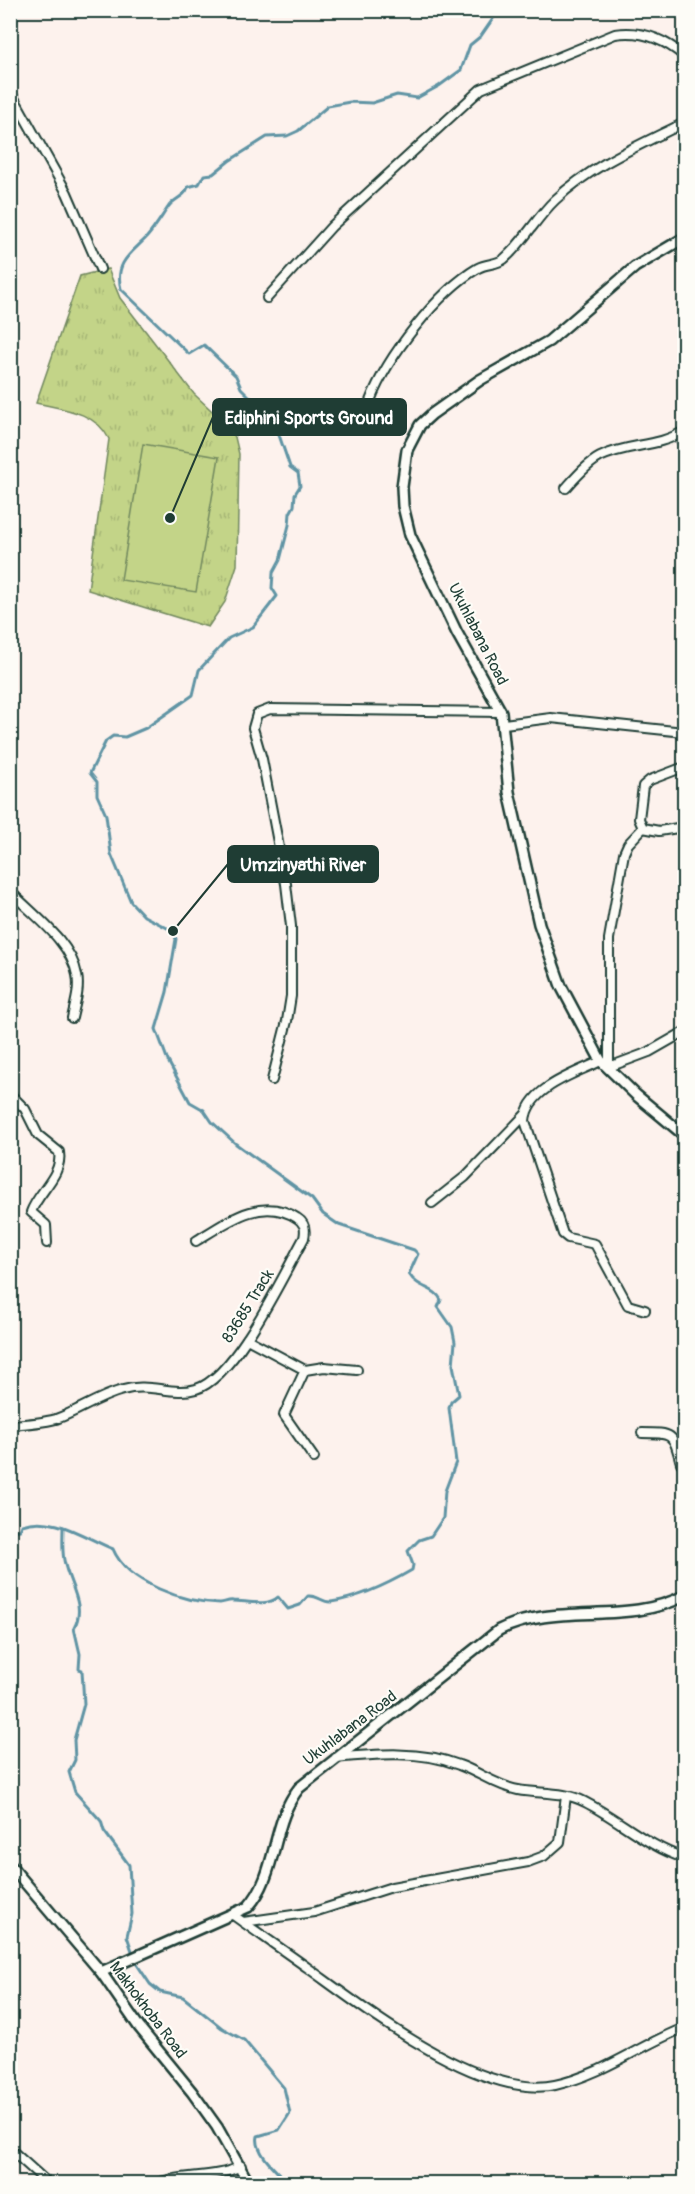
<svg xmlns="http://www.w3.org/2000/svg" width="695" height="2194" viewBox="0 0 695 2194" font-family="Pangolin,sans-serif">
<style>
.park{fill:url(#park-tufts);stroke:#71885e;stroke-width:1.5}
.pitch{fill:#c3d488;stroke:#71885e;stroke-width:1.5}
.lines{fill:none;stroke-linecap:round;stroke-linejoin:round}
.stream{stroke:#6094a4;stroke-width:3}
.minor-casing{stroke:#1f3d34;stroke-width:12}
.tertiary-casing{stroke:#1f3d34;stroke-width:14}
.minor{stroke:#fdfcf7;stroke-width:8}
.tertiary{stroke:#fdfcf7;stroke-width:9}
.labels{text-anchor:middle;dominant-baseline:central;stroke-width:4.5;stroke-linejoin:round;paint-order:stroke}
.street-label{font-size:16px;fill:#1f3d34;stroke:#fdfcf7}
.leader{fill:none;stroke:#1f3d34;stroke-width:2}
.callout-dot{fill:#1f3d34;stroke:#fdfcf7;stroke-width:2}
.callout{fill:#1f3d34;stroke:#1f3d34;stroke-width:2}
.callout-label{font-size:18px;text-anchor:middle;font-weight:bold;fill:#fff}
</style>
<defs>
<pattern id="park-tufts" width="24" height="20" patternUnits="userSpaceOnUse" patternTransform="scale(1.5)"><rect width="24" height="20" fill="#c3d488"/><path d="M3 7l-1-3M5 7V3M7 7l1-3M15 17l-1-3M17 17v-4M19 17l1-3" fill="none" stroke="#a7b776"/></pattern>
</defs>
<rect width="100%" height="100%" fill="#fdf2ed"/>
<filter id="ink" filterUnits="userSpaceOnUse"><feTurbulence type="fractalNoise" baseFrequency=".0167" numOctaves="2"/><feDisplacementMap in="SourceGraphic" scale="12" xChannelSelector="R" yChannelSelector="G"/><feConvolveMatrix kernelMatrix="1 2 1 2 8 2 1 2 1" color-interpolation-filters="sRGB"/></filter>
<g filter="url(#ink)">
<!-- park -->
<path class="park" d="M108,269l12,29 74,96 33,31 8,12 4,17 -2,111 -12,37 -17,25 -120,-37 21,-151c-13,-27 -46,-30 -73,-36l44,-127z"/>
<!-- pitch -->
<polygon class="pitch" points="143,444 219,457 196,592 121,580"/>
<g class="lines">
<!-- stream -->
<g class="stream">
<polyline points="683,10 684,11"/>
<path d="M63,1527c0,11 -1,23 1,33 4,24 23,45 10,68l6,26 -1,15 3,1 2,34 -10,36 1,20 -6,12 6,20 26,29 3,10 25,34 3,49 -5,22 9,27 14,21 10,8 23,5 39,31 22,12 40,48 6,25 -11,17 -21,6c-4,17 20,36 31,48"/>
<path d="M10,1531l10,-1 2,-5c31,-11 63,13 91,24 14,34 72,54 107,54 4,0 9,-3 13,-2 14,0 34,6 45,-4l10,12 12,-4 8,-9c10,-1 15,7 23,6 27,-4 57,-18 81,-32l1,-5 -5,-14 11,-11 12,-4 12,-18 2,-27 11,-29 -7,-54 2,-6 8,-7 -6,-30 2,-23 -3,-15 -14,-20 3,-7c-6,-13 -23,-11 -32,-26l9,-20 -4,-4 -75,-25 -16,-11 -11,-15 -76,-55 -24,-22 -8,-12 -14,-8 -22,-41 -12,-32 11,-37 9,-53 -3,-8 -29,-15 -13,-14 -20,-48 -5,-39 -9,-20v-13l-7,-9 16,-32 7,-5 12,1 21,-9 47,-33 6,-25 30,-32 24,-11 24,-31 -5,-8 1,-15 7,-13 9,-35 1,-12 4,-7 1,-12 5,-8 -2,-13 -8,-6 -21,-61 -9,-7h-8l-11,-11 -5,-12 -32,-31 -15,9 -68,-65c-7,-27 11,-36 26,-52 8,-9 15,-21 22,-31 6,-8 16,-9 19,-19l11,-3 5,-9 9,-1 16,-13 38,-24 20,-1 11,-5 30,-25 22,-4 22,1 25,-8 20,3 22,-12 22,-16 9,-25 11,-9 18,-26"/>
</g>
<defs>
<g id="minor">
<polyline points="10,91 67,193 100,269"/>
<path d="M267,298l65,-72 149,-137 134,-55c26,-4 49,5 69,22"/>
<path d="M370,401c17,-44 67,-109 108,-133 9,-5 18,-3 26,-9 20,-17 32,-41 51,-59 37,-35 85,-55 129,-77"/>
<polyline points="680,434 684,448"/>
<path d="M566,488c10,-11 21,-24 34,-31 28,-14 57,-9 84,-26"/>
<polyline points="504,724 551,718 684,732"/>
<polyline points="684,767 650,780 643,786 639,819 643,828 659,831 684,827"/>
<polyline points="643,828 628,844 624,853 609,939 609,1067 649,1052 684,1032"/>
<path d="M10,891c23,24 61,50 67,84 3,14 -2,29 -5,43"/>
<path d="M601,1061c-25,12 -74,27 -76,60l38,113 5,4 27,6 33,61 17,5"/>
<polyline points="272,1080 287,1021 291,996 291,926 286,884 262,759 253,728 257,714 270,709 501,712"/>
<path d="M10,1094l15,15 13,26 21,17c4,23 -21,40 -28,60l15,13 1,18"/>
<polyline points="432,1203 465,1177 526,1114"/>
<polyline points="247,1339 305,1370 324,1367 357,1370"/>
<polyline points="305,1370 284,1415 314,1458"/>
<path d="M10,1425c16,-1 31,-2 46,-6 23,-8 43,-23 67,-29 26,-8 49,6 73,-1 39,-11 88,-115 108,-151 2,-9 1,-15 -7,-20 -35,-23 -70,4 -101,23"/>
<path d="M642,1433c32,0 31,1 39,30l3,2"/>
<path d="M336,1758c40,-4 85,-8 123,7 20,7 37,21 59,25 22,4 47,1 67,12 35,18 62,44 99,56"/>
<path d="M233,1915c25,18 50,35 75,53 57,41 173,132 247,117 47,-10 85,-40 129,-57"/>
<polyline points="243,1922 314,1912 392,1887 528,1862 544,1856 560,1842 566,1796"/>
<polyline points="10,2149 49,2184"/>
<path d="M154,2184c29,-11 59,-4 87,-18"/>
</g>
<g id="tertiary">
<polyline points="684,238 635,267 549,341 480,380 432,414 420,425 407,450 402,487 403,506 410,535 457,633 501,712 509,792 539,924 561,986 601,1061 636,1095 684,1135"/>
<polyline points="10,1865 101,1972 139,2027 192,2092 217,2127 249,2184"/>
<path d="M101,1972l147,-65c30,-33 23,-84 51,-119l200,-158c58,-29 127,-4 185,-34"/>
</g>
</defs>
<!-- minor casing -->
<use href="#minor" class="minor-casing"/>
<!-- tertiary casing -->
<use href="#tertiary" class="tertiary-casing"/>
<!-- minor -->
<use href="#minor" class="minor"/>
<!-- tertiary -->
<use href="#tertiary" class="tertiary"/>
</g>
</g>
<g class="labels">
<!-- street labels -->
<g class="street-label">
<text transform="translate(478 634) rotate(63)">Ukuhlabana Road</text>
<text transform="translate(248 1306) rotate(-58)">83685 Track</text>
<text transform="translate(350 1728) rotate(-37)">Ukuhlabana Road</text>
<text transform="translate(148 2010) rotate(53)">Makhokhoba Road</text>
</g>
</g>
<!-- callouts -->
<path class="leader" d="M170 518L213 417M173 931L228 864"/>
<g class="callout-dot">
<circle cx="170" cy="518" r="6"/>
<circle cx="173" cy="931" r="6"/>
</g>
<g class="callout">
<rect x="213" y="399" width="193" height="36" rx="6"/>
<rect x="228" y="846" width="150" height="36" rx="6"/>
</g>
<g class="callout-label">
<text x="309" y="424">Ediphini Sports Ground</text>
<text x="303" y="871">Umzinyathi River</text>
</g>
<!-- margin -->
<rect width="695" height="2194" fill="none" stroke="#fdfcf7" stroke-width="36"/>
<rect x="18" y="18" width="659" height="2158" fill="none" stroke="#1f3d34" stroke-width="2" filter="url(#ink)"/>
</svg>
